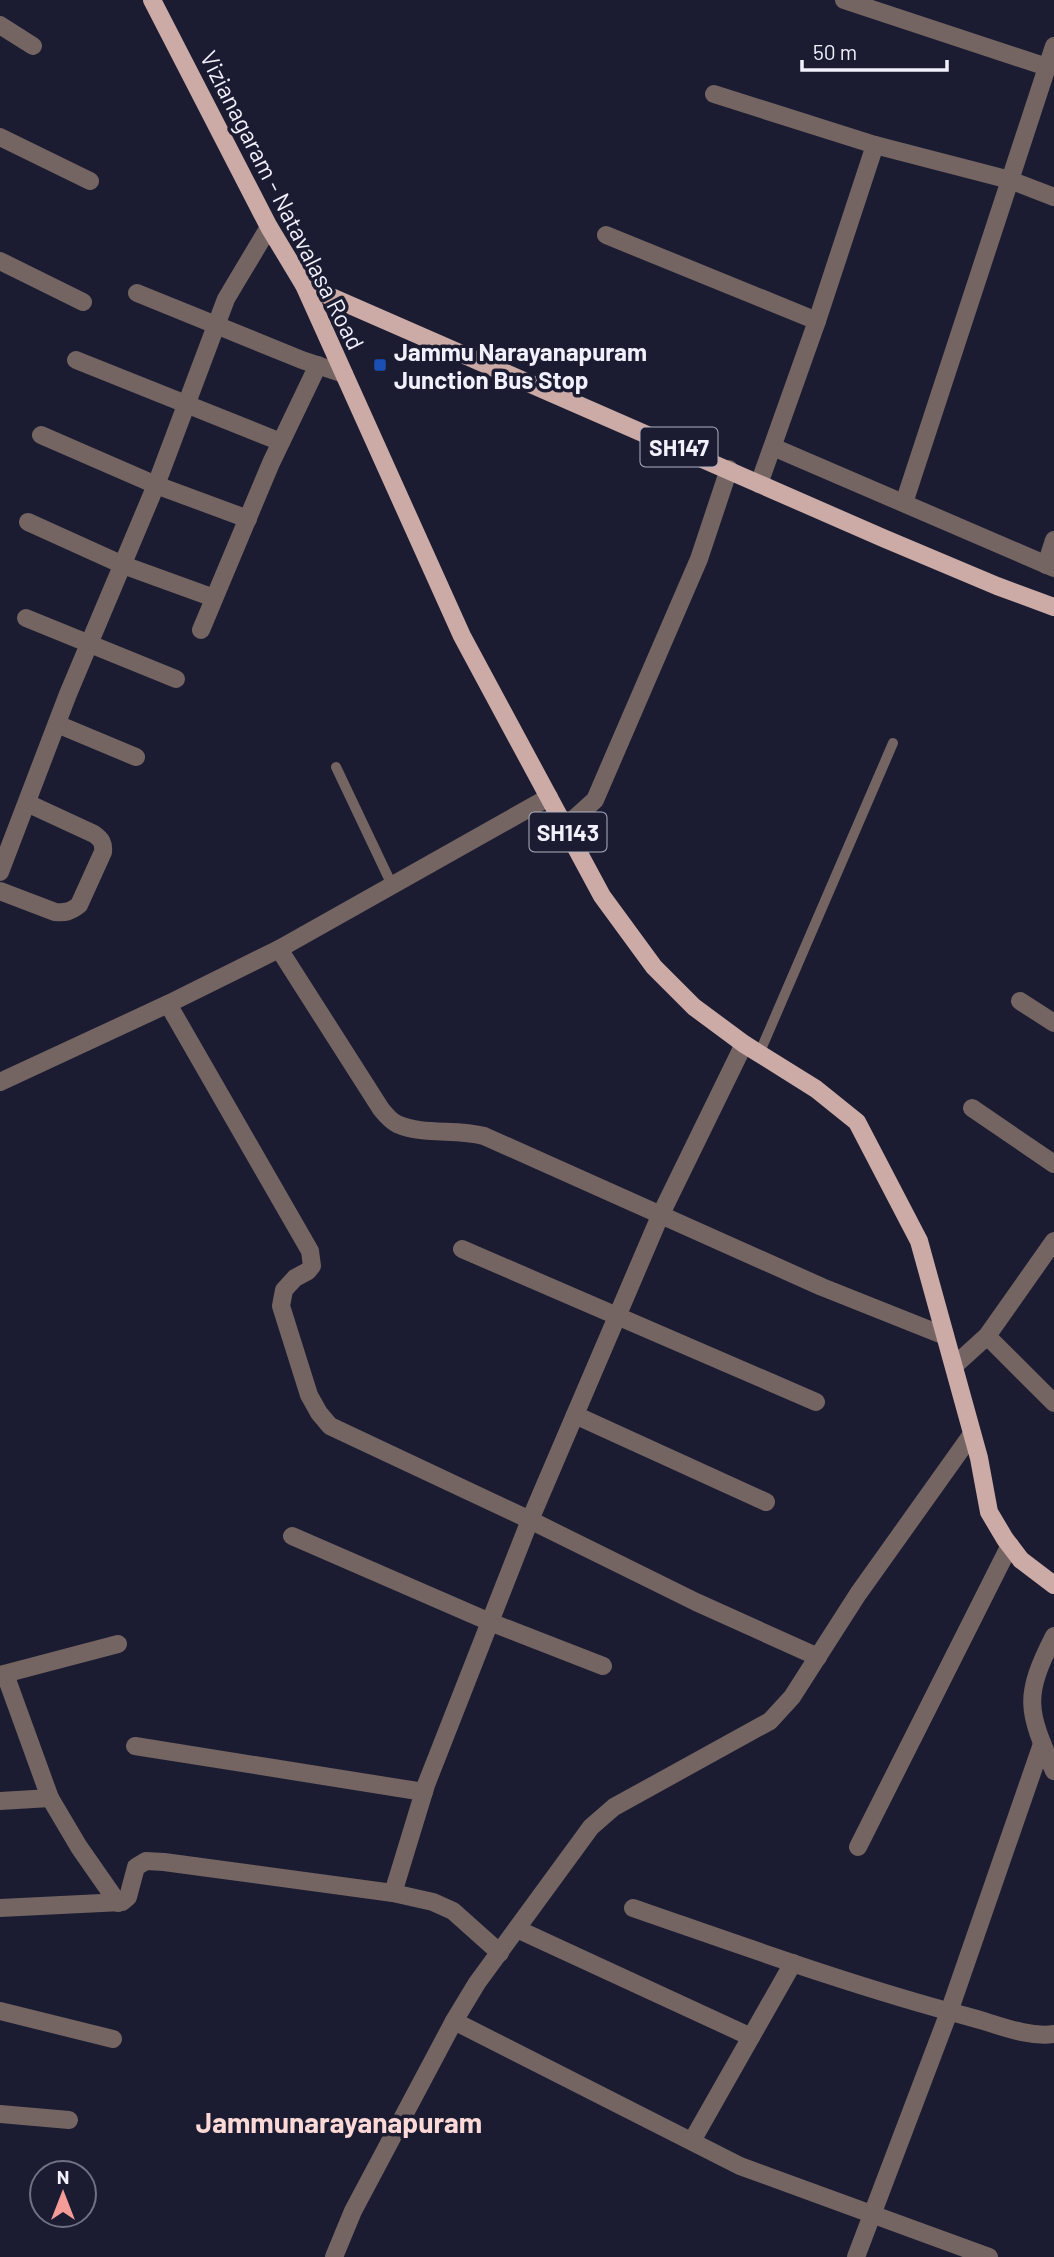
<svg xmlns="http://www.w3.org/2000/svg" width="1054" height="2257" viewBox="0 0 1054 2257" font-family="Barlow,sans-serif">
<style>
.lines{fill:none;stroke-linecap:round;stroke-linejoin:round}
.service{stroke:#746462;stroke-width:10}
.minor{stroke:#746462;stroke-width:18}
.primary{stroke:#ccaba7;stroke-width:18}
.transit-dot{fill:#1a4fb4;stroke:#1b1c31;stroke-width:2.5}
.labels{text-anchor:middle;dominant-baseline:central;stroke-width:7;stroke-linejoin:round;paint-order:stroke}
.shield{fill:#1b1c31;stroke:#b0b1c0;stroke-width:2}
.shield-label{font-size:23px;font-weight:bold;fill:#f0f1fd}
.street-label{font-size:24px;fill:#f0f1fd;stroke:#1b1c31}
.poi-label{font-size:24px;font-weight:bold;fill:#f0f1fd;stroke:#1b1c31;text-anchor:start}
.quarter-label{font-size:28px;font-weight:bold;fill:#fcd9d6;stroke:#1b1c31}
</style>
<rect width="100%" height="100%" fill="#1b1c31"/>
<g class="lines">
<!-- service -->
<g class="service">
<polyline points="336,767 392,885"/>
<polyline points="759,1054 893,743"/>
</g>
<!-- minor -->
<g class="minor">
<polyline points="844,0 1047,67"/>
<polyline points="0,25 33,46"/>
<polyline points="714,94 875,145 1010,180 1054,197"/>
<polyline points="0,137 90,181"/>
<polyline points="606,235 817,321"/>
<polyline points="0,261 83,302"/>
<polyline points="137,293 302,360 344,374"/>
<polyline points="76,360 281,442"/>
<polyline points="41,435 156,485 248,519"/>
<polyline points="773,447 1054,568"/>
<polyline points="759,484 817,321 875,145"/>
<polyline points="904,503 1054,46"/>
<polyline points="28,522 123,565 214,598"/>
<polyline points="1046,565 1054,540"/>
<polyline points="26,618 176,679"/>
<polyline points="201,630 271,463 318,365"/>
<polyline points="57,724 136,757"/>
<polyline points="565,827 595,800 699,559 729,469"/>
<polyline points="0,872 68,694 156,485 226,299 269,227"/>
<path d="M0,891l55,21c10,1 15,0 24,-7l24,-53c1,-9 -2,-13 -9,-18l-67,-31"/>
<path d="M279,949l102,160c4,5 10,12 16,15 27,12 59,4 87,12l338,151 123,49"/>
<polyline points="1020,1001 1054,1023"/>
<polyline points="168,1004 310,1251 312,1266 308,1271 295,1278 284,1290 281,1306 309,1395 319,1413 330,1426 530,1520 696,1602 818,1657"/>
<polyline points="0,1082 168,1004 279,949 549,797"/>
<polyline points="972,1108 1054,1164"/>
<polyline points="462,1249 816,1402"/>
<polyline points="987,1336 1054,1403"/>
<polyline points="954,1366 987,1336 1054,1241"/>
<polyline points="575,1415 766,1502"/>
<polyline points="292,1536 490,1622 603,1666"/>
<path d="M1054,1636c-31,61 -27,74 0,135"/>
<polyline points="5,1674 50,1798 79,1847 118,1903"/>
<polyline points="0,1675 118,1644"/>
<polyline points="135,1746 424,1792"/>
<polyline points="0,1801 50,1798"/>
<polyline points="858,1847 1010,1545"/>
<polyline points="393,1893 426,1785 530,1520 660,1216 744,1044"/>
<polyline points="0,1908 122,1902 128,1897 136,1867 146,1861 164,1862 393,1893 433,1902 453,1911 500,1953"/>
<path d="M633,1908c110,38 220,78 333,108 28,7 60,22 88,18"/>
<polyline points="517,1929 751,2037"/>
<polyline points="0,2011 113,2039"/>
<polyline points="454,2021 740,2166 989,2257"/>
<polyline points="0,2114 69,2120"/>
<polyline points="692,2141 793,1963"/>
<polyline points="334,2257 353,2211 454,2021 477,1983 591,1827 614,1807 770,1721 792,1697 858,1594 972,1434"/>
<polyline points="856,2257 949,2012 1042,1744"/>
</g>
<!-- primary -->
<g class="primary">
<polyline points="152,0 269,227 304,285 462,636 602,896 654,967 694,1007 744,1044 816,1089 857,1122 919,1241 979,1458 989,1512 1005,1539 1021,1560 1054,1585"/>
<polyline points="304,285 883,538 997,586 1054,607"/>
</g>
</g>
<!-- markers -->
<rect class="transit-dot" x="373" y="358" width="14" height="14" rx="3.5"/>
<g class="labels">
<!-- shield labels -->
<g class="shield">
<rect x="640.5" y="427.5" width="77" height="39" rx="5"/>
<rect x="529.5" y="812.5" width="77" height="39" rx="5"/>
</g>
<g class="shield-label">
<text x="679" y="447">SH147</text>
<text x="568" y="832">SH143</text>
</g>
<!-- street labels -->
<g class="street-label">
<text transform="translate(283 200) rotate(63)">Vizianagaram - Natavalasa Road</text>
</g>
<!-- poi labels -->
<g class="poi-label">
<text x="394" y="351">Jammu Narayanapuram<tspan x="394" dy="28">Junction Bus Stop</tspan></text>
</g>
<!-- quarter labels -->
<g class="quarter-label">
<text x="339" y="2122">Jammunarayanapuram</text>
</g>
</g>
<!-- north arrow -->
<g transform="translate(63 2194)"><circle r="33" fill="#1b1c31" stroke="#707183" stroke-width="2"/>
<path d="M0-5L12 26L0 18L-12 26Z" fill="#f59b98"/>
<text y="-10" font-size="19" font-weight="bold" text-anchor="middle" fill="#f0f1fd">N</text>
</g>
<!-- scale -->
<path d="M802 60v10h145v-10" fill="none" stroke="#f0f1fd" stroke-width="3.5"/>
<text x="813" y="60" font-size="21" fill="#f0f1fd" stroke="#1b1c31" stroke-width="5" paint-order="stroke">50 m</text>
</svg>
